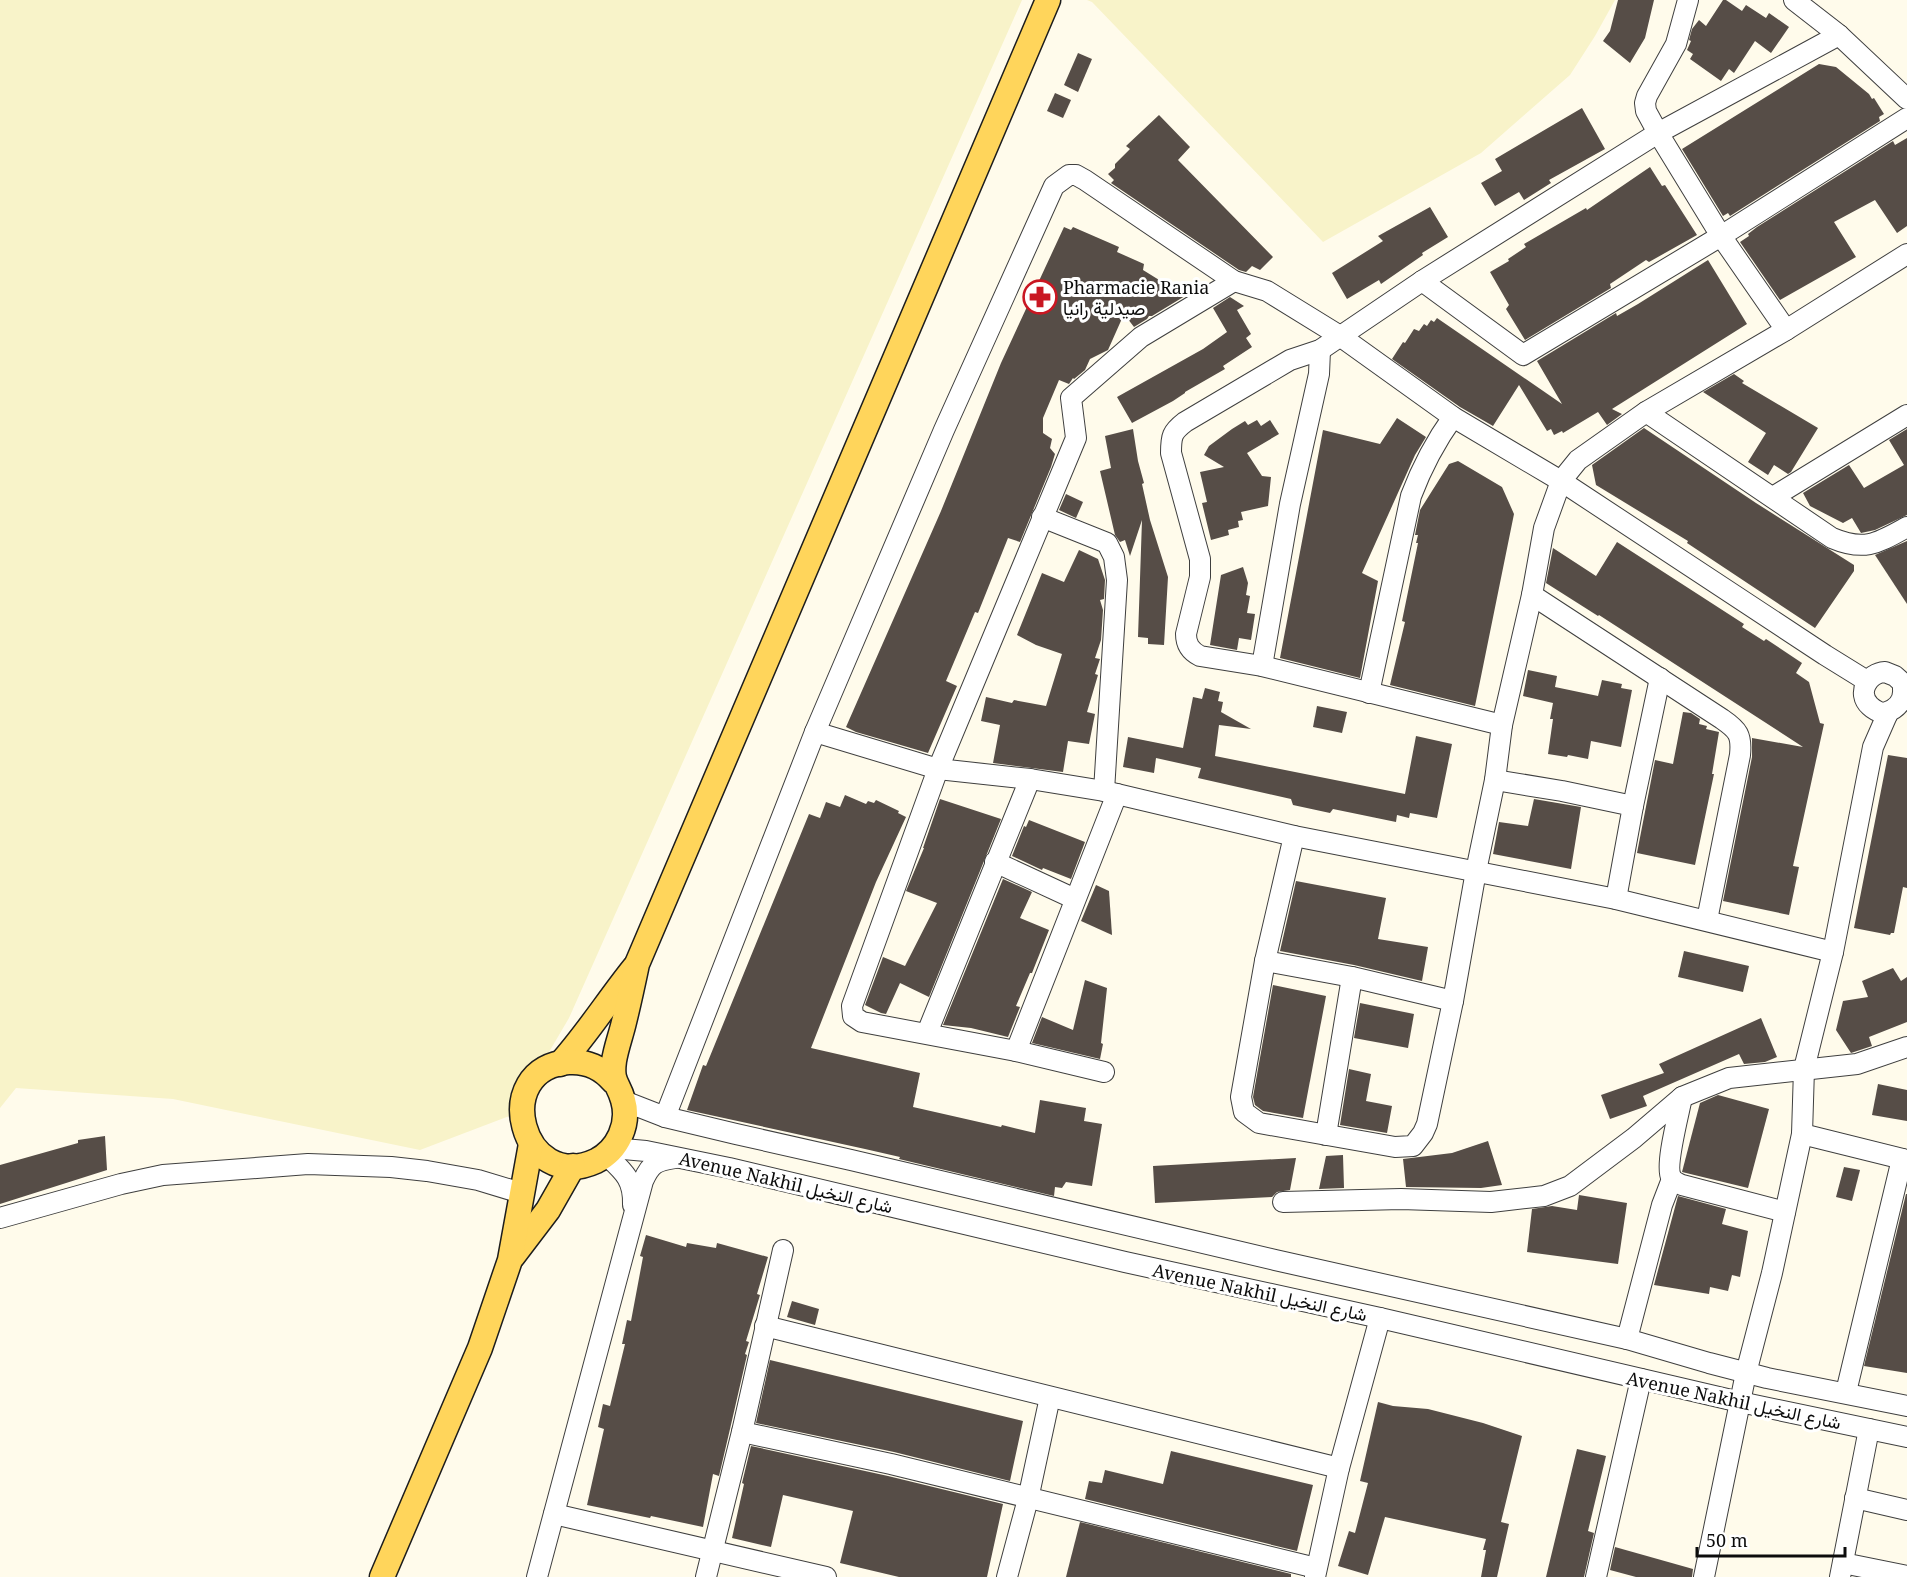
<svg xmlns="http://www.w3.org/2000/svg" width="1907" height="1577" viewBox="0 0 1907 1577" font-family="'Noto Serif',Vazirmatn,serif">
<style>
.farmland{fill:#f8f3c9}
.building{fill:#564d47}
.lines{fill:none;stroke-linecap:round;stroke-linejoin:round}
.minor-casing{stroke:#3f3f3f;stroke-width:22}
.major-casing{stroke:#1d1d1d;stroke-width:27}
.minor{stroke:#fff;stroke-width:20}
.major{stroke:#ffd55b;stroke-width:24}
.labels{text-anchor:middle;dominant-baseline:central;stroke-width:6;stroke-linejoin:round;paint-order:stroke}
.poi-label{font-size:18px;fill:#0c0c0c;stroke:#fff;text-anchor:start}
.street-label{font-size:18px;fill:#0c0c0c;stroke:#fff}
</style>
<rect width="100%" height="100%" fill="#fffbeb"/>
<!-- farmland -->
<g class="farmland">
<polygon points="0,0 1022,0 569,1018 512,1115 420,1150 173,1099 16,1088 0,1108"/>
<polygon points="1087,0 1615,0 1595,36 1570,75 1481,153 1323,242 1092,2"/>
</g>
<!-- building -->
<g class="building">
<polygon points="1618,0 1654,0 1645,38 1630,63 1603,41 1610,31"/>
<polygon points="1723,0 1726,0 1742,11 1746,5 1766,18 1769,13 1789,27 1771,53 1755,41 1734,73 1729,69 1721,81 1690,59 1693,54 1687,50 1691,41 1689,40 1692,29 1699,20 1706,26"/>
<polygon points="1078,53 1092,59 1078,92 1064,85"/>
<polygon points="1819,64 1836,67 1869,94 1872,99 1874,98 1884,114 1879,117 1880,121 1730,216 1728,213 1723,216 1682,149"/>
<polygon points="1055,93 1071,100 1063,118 1047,111"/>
<polygon points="1582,108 1605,149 1549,180 1551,183 1524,200 1519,192 1495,206 1481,183 1502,171 1495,159"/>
<polygon points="1159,115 1190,147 1178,160 1273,257 1260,270 1252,266 1246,272 1239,270 1111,183 1114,180 1108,174 1115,168 1115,164 1130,149 1126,146"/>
<polygon points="1907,138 1907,226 1897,233 1875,200 1834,222 1856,257 1780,300 1740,242 1749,236 1748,234 1757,227 1893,141 1895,145"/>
<polygon points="1650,167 1662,186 1665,185 1697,235 1649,262 1646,260 1610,284 1611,288 1525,340 1506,309 1509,305 1490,272 1509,261 1508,259 1526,247 1524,244 1586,208 1587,210"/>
<polygon points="1430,207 1448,237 1422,253 1423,255 1381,284 1379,280 1347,299 1332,273 1383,241 1378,236"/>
<polygon points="1064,227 1071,230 1073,227 1119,247 1117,252 1144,264 1143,270 1185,296 1152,316 1149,316 1147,319 1134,327 1124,314 1108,350 1090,359 1085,370 1074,379 1073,378 1069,384 1059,380 1043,418 1043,433 1052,439 1050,448 1055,454 1051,467 1020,542 1008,538 978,613 975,612 946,681 957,686 928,753 856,732 846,727 941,511 1001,363"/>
<polygon points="1708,260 1747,324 1612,409 1622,414 1607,425 1598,412 1563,433 1562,431 1554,435 1551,429 1547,431 1519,385 1493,426 1460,407 1392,359 1403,342 1405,343 1414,329 1419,331 1424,324 1427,326 1431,320 1434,322 1437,318 1562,404 1537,361 1616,313 1617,316 1638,304"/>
<polygon points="1230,297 1244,306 1237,310 1251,334 1246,338 1252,347 1223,366 1225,369 1185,392 1185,393 1173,401 1132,423 1117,397 1203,349 1227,332 1213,308"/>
<polygon points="1734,374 1744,381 1742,383 1818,428 1791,472 1788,474 1774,465 1768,475 1748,462 1766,433 1703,392"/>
<polygon points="1397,418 1426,437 1415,455 1362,573 1378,581 1360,678 1280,658 1323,430 1380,444"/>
<polygon points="1257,420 1261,426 1270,420 1279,434 1247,453 1262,476 1271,477 1268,506 1241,512 1243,520 1238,521 1239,527 1228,530 1229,535 1211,540 1202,503 1207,502 1200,472 1224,467 1204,455 1209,446 1232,429 1245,421 1248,425"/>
<polygon points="1644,428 1756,503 1854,565 1854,571 1815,628 1687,543 1688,541 1596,485 1592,465"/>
<polygon points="1133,429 1138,461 1144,483 1142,484 1150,520 1168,577 1164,645 1148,644 1148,638 1138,637 1142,520 1130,556 1125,540 1120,542 1115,535 1100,471 1111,468 1105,436"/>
<polygon points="1907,429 1907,515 1875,530 1861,533 1852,518 1843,523 1810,506 1803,493 1849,465 1864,488 1904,465 1889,440"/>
<polygon points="1458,461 1502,487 1514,514 1475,706 1390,685 1405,622 1402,621 1418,543 1416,543 1418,535 1415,535 1420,510 1449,464"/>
<polygon points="1066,494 1083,502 1076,518 1059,510"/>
<polygon points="1907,541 1907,604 1875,555"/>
<polygon points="1617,542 1744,624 1742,627 1764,641 1766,639 1802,663 1796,673 1809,682 1820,723 1824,724 1793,866 1799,867 1789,915 1723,901 1752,757 1752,738 1803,747 1599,615 1598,616 1546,583 1553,548 1596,576"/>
<polygon points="1079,550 1098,559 1105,580 1104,599 1100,600 1103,610 1101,640 1095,658 1100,659 1095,674 1098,675 1087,712 1095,714 1089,744 1068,741 1063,772 993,763 1000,725 981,721 986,697 1012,703 1014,700 1046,706 1062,654 1036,645 1017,635 1042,573 1064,582"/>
<polygon points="1243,567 1248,583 1246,595 1250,596 1247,613 1255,614 1251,640 1239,638 1237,650 1210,645 1221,575"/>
<polygon points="1528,670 1557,676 1555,687 1598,696 1602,680 1622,684 1621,688 1632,690 1621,747 1591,741 1588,759 1568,755 1567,757 1548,754 1553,719 1550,719 1553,703 1523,696"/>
<polygon points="1205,688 1220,692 1218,701 1223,702 1221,712 1251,729 1219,725 1215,756 1405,794 1416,736 1452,744 1437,818 1410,813 1409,818 1397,815 1396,822 1333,809 1330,813 1293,805 1291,799 1198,778 1201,768 1156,758 1154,773 1123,767 1128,737 1183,748 1193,697 1202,699"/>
<polygon points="1317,706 1347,712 1342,733 1313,727"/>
<polygon points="1683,712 1691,713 1700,719 1699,724 1707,726 1706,729 1719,732 1712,774 1714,774 1695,865 1637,853 1655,760 1673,764"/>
<polygon points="1888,755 1907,758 1907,888 1903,887 1894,933 1891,933 1890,935 1854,928"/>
<polygon points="845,795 866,804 868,801 874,803 876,800 899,811 898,813 906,817 876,882 811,1048 920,1073 913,1107 1001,1127 1002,1125 1035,1133 1040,1100 1086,1108 1084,1121 1102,1124 1092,1186 1066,1182 1062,1188 1055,1187 1054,1196 899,1159 900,1157 865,1149 687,1110 703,1065 706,1066 809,814 820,818 826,802 840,807"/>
<polygon points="940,799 1001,819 929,997 900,983 886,1014 881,1013 865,1005 883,957 905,966 937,903 906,891 924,848 923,848"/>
<polygon points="1534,799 1581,807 1571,869 1493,854 1499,822 1528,826"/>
<polygon points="1029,820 1085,842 1071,879 1043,868 1042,870 1012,856 1024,826 1026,827"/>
<polygon points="1003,879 1032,892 1020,918 1049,930 1032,973 1030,973 1016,1006 1020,1007 1008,1037 971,1028 943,1025"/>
<polygon points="1296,881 1386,898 1378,939 1428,947 1422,981 1354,965 1280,951"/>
<polygon points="1096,885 1109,891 1112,935 1081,921"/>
<polygon points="1684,951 1749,966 1743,992 1678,977"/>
<polygon points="1893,968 1901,981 1907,977 1907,1022 1869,1037 1872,1046 1851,1053 1836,1030 1843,1001 1868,997 1862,981"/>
<polygon points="1085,980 1107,988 1101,1043 1103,1044 1100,1059 1032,1043 1042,1017 1073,1030"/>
<polygon points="1273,985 1326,996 1303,1118 1263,1111 1255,1105 1253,1097"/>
<polygon points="1360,1003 1414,1014 1408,1048 1354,1038"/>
<polygon points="1761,1018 1777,1057 1765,1062 1744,1064 1739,1054 1643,1096 1647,1106 1610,1119 1601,1095 1664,1073 1659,1064"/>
<polygon points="1349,1069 1371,1074 1366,1101 1392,1106 1387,1133 1340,1125"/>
<polygon points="1878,1084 1907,1090 1907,1121 1872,1115"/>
<polygon points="1718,1095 1769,1109 1748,1188 1682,1172 1700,1103"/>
<polygon points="105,1136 107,1170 0,1204 0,1165 78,1143 78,1140"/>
<polygon points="1488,1141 1502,1185 1481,1188 1406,1187 1403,1159 1452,1153"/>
<polygon points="1343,1155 1344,1188 1319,1189 1326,1156"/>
<polygon points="1296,1158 1290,1190 1277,1192 1272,1197 1155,1203 1153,1166"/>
<polygon points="1844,1167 1860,1170 1852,1201 1836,1197"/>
<polygon points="1906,1194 1907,1194 1907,1373 1864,1366"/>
<polygon points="1579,1195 1627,1203 1618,1264 1527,1252 1532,1209 1552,1206 1577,1210"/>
<polygon points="1678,1196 1726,1209 1722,1224 1748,1231 1740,1277 1732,1275 1728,1291 1710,1287 1709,1294 1654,1285"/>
<polygon points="646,1235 686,1247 687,1243 716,1248 717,1243 768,1257 757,1294 760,1295 746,1341 749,1342 745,1354 747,1355 730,1429 719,1476 713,1474 703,1527 651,1516 650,1518 587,1505 604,1429 598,1427 603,1404 610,1406 625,1344 622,1344 627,1320 631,1321 643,1257 640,1256"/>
<polygon points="792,1301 819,1309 815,1325 787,1317"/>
<polygon points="770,1360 1023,1421 1010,1481 894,1452 756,1423"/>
<polygon points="1378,1402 1393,1406 1428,1409 1483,1423 1522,1436 1501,1522 1509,1524 1497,1577 1481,1577 1486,1550 1483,1550 1486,1539 1385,1517 1368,1575 1338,1566 1349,1531 1355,1533 1368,1483 1360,1481"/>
<polygon points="751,1446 888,1476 1003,1504 987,1577 899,1577 840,1563 853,1511 783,1495 771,1547 732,1538 744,1484 742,1483"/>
<polygon points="1577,1449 1606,1456 1588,1531 1594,1533 1584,1577 1546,1577"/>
<polygon points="1171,1451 1313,1485 1297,1551 1085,1499 1089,1481 1102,1483 1105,1470 1163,1484"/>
<polygon points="1080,1522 1291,1574 1291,1577 1066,1577"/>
<polygon points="1615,1547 1693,1569 1692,1577 1636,1577 1610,1570"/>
</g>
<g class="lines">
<defs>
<g id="minor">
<polyline points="1688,0 1676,44 1647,96 1645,103 1646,111 1658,133 1721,236 1786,330"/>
<polyline points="1794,0 1839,35 1907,99"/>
<polyline points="1422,281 1523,355 1721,236 1907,118"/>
<path d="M1646,412l186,126c33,14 46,5 75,-11"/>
<polyline points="1773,497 1907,415"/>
<polyline points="1042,517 1107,543 1114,557 1117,580 1104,791"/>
<path d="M1532,595l190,124c16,11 20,16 18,36l-33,165"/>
<polyline points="1262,666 1290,504 1319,374 1320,350"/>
<path d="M1885,672l10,4 12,11 -4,2c1,11 -5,19 -16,23v3c-6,-2 -12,-4 -17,-9 -14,-13 -2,-33 15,-34z"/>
<path d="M1369,693l42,-197c11,-29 24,-54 42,-79"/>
<path d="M1502,725l-240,-59 -62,-10c-10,-5 -14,-12 -14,-22l14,-57v-18l-29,-106c0,-17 1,-21 14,-31l105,-62 30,-10 102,-69 236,-148 181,-98"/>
<polyline points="815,732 938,769 1030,779 1104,791 1294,836 1616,899 1833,952"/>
<polyline points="1495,780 1562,791 1633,806 1616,899"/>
<polyline points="1633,806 1660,678"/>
<polyline points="1294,836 1265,961 1241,1097 1244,1112 1259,1123 1395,1147 1413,1146 1423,1133 1427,1124 1453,1001 1476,871 1495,780 1502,725 1532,595 1544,528 1561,481 1578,460 1646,412 1786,330 1907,254"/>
<polyline points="995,862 1075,899"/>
<polyline points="1265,961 1352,977 1453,1001"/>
<polyline points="927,1033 1030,779"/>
<polyline points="1016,1051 1117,794"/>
<polyline points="1104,1072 1016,1051 862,1022 853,1016 852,1006 938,769 1076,438 1071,398 1141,337 1234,281"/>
<path d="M1682,1097c-3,16 -17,68 -11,80 2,4 6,6 11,8l103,27"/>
<polyline points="624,1101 665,1117 736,1134 851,1160 1275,1260 1627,1339 1709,1363 1767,1378 1907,1406"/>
<polyline points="665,1117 815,732 944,430 1054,186 1069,175 1076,175 1085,180 1234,281 1267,291 1340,336 1453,417 1561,481 1825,655 1867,681"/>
<polyline points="1802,1134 1907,1160"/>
<polyline points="1326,1135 1352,977"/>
<polyline points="612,1148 646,1151 729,1168 1125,1262 1380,1318 1740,1402 1907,1437"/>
<path d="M606,1155c17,16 28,24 27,50"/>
<polyline points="1283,1202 1401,1199 1491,1202 1544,1196 1570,1186 1634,1138 1682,1097 1729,1078 1857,1064 1907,1047"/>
<polyline points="0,1218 121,1184 163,1175 308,1164 391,1167 427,1171 478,1180 521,1193"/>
<polyline points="765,1326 1339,1468"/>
<polyline points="1627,1339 1662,1205 1672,1179"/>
<polyline points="1846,1392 1902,1159"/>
<polyline points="742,1432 891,1464 1316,1568"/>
<polyline points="1855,1498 1907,1510"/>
<polyline points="554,1514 826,1577"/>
<polyline points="1843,1563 1907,1576"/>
<path d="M537,1577l106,-396c8,-18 13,-20 32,-23"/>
<polyline points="706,1577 742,1432 783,1250"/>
<polyline points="1007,1577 1028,1499 1050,1397"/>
<polyline points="1315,1577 1339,1468 1380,1318"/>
<polyline points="1596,1577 1641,1379"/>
<polyline points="1704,1577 1746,1373 1772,1273 1802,1134 1804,1069 1833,952 1873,747 1887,715"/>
<polyline points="1840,1577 1869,1429"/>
</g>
<g id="major">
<path d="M560,1064c27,-30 49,-65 74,-96"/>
<path d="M613,1081c-11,-13 -27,-20 -44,-19 -81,6 -47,133 27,99 22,-11 34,-37 27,-61 -5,-18 -12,-17 -9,-39 2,-13 7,-26 10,-39 5,-20 9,-39 13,-58l411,-964"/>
<polyline points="513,1256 548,1210 573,1166"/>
<polyline points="382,1577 480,1348 510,1260 531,1144"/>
</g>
</defs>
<!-- minor casing -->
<use href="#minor" class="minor-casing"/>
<!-- major casing -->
<use href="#major" class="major-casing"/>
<!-- minor -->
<use href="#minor" class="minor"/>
<!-- major -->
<use href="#major" class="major"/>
</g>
<!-- icons -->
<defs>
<symbol id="pharmacy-ring" viewBox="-11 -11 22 22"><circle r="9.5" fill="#fff" stroke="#c91722" stroke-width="1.5"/><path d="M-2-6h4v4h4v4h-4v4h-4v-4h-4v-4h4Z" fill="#c91722"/></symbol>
</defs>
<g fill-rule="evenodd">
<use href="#pharmacy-ring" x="1021" y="278" width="38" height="38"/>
</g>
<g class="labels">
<!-- poi labels -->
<g class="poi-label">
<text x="1063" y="287">Pharmacie Rania<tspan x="1063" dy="21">صيدلية رانيا</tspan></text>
</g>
<!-- street labels -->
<g class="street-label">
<text transform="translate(786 1182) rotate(13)">Avenue Nakhil شارع النخيل</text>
<text transform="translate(1260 1292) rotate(12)">Avenue Nakhil شارع النخيل</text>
<text transform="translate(1734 1400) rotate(12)">Avenue Nakhil شارع النخيل</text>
</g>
</g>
<!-- scale -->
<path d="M1697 1547v9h148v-9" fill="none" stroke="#0c0c0c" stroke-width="3"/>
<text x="1706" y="1547" font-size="18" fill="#0c0c0c" stroke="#ffffff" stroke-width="4.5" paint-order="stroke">50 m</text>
</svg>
